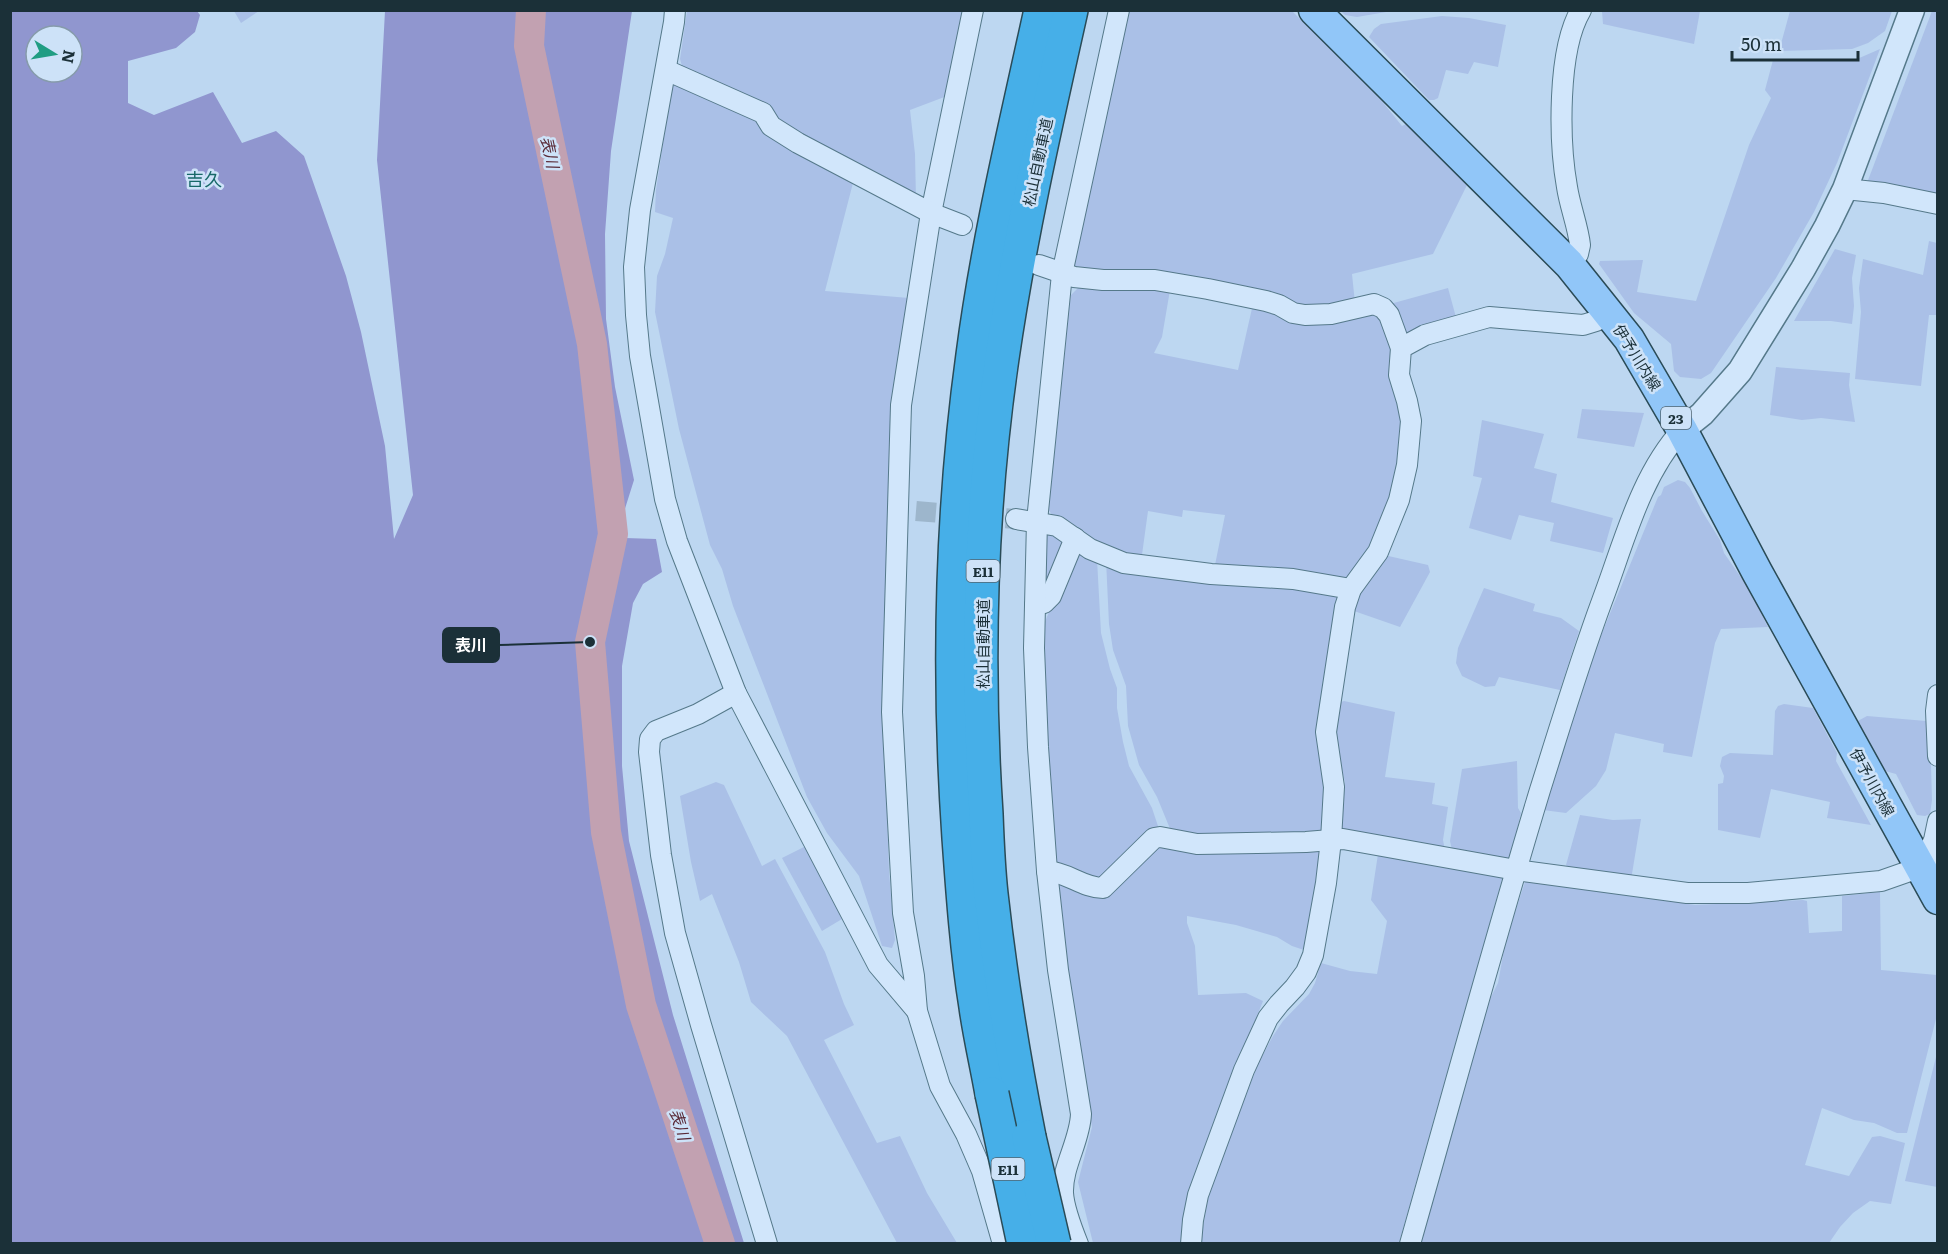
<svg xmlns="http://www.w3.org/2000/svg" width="1948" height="1254" viewBox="0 0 1948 1254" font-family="Literata,'Noto Sans JP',serif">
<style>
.farmland{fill:#aac0e7}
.green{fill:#9096cf;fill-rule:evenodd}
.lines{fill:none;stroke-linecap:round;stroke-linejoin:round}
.river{stroke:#c2a1b1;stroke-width:30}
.minor-tunnel{stroke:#9db6cc;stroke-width:20;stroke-dasharray:20 10;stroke-linecap:butt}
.minor-casing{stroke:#55798a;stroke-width:22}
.tertiary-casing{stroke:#55798a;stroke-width:27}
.primary-casing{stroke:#2a4b57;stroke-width:33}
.motorway-casing{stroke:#2a4b57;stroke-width:36}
.minor{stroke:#d1e6fb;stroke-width:20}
.tertiary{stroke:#d1e6fb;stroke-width:24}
.primary{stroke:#91c6f8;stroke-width:30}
.motorway{stroke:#46afe8;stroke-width:33}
.motorway-bridge-casing{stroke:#2a4b57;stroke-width:36;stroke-linecap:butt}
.motorway-bridge{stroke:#46afe8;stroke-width:33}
.labels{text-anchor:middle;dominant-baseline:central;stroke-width:5;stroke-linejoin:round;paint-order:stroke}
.shield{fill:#cde2f8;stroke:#506572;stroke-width:1.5}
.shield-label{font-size:14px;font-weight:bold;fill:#1b3038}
.street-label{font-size:15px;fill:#1b3038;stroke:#cde2f8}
.water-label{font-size:16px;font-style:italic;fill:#592936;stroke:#cde2f8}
.quarter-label{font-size:18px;fill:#176868;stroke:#cde2f8}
.leader{fill:none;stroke:#1b3038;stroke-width:2}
.callout-dot{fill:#1b3038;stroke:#cde2f8;stroke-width:2}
.callout{fill:#1b3038;stroke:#1b3038;stroke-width:2}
.callout-label{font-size:16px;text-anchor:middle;font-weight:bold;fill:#fff}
</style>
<rect width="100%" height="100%" fill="#bdd7f1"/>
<!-- farmland -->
<g class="farmland">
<polygon points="234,11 259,11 241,23"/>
<polygon points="687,11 967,11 947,96 910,110 915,154 916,199 682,66 680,59"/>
<polygon points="1127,11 1292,11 1381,100 1402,126 1408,123 1468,183 1433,254 1352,274 1355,303 1327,310 1071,268"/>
<polygon points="1341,11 1392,11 1357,17 1345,15"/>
<polygon points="1602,11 1602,10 1700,11 1694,44 1603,24"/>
<polygon points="1790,11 1790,10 1892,11 1885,31 1868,43 1852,49 1779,51"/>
<polygon points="1932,11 1937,11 1937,197 1867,183"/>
<polygon points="1442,16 1469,18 1506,25 1498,67 1474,62 1468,74 1446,70 1438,98 1434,100 1429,100 1369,37 1374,29 1381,24"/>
<polygon points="1880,49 1837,163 1814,212 1776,278 1711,373 1701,379 1680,377 1674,371 1671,344 1634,313 1599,264 1600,261 1643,260 1637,292 1696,301 1749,145 1771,98 1765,90 1773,60 1857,59"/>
<polygon points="677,80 753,113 854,179 825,291 909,298 892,429 883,696 889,872 895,940 892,948 882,946 859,876 827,833 807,797 733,606 722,569 710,545 679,429 655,312 657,276 665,254 673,218 655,212 656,190 672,84"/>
<polygon points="1929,241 1937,243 1937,315 1929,315 1921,386 1855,379 1861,312 1859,288 1863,259 1923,275"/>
<polygon points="1835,249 1856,255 1852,278 1854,306 1852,324 1831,321 1794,321"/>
<polygon points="1080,286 1170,290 1162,337 1154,353 1238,370 1253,304 1377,312 1392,337 1390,361 1401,404 1404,439 1382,530 1350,582 1214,570 1225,515 1183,510 1182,517 1148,511 1141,562 1133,561 1055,520 1047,507 1058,385 1071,295"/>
<polygon points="1448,288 1457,321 1405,335 1390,304"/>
<polygon points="1776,367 1850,373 1849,385 1855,422 1821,418 1802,420 1770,415"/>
<polygon points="1582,409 1644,413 1634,447 1577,438"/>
<polygon points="1482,420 1544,434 1534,468 1557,474 1551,502 1613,518 1603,553 1550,541 1554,523 1519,515 1511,540 1469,528 1482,478 1473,476"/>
<polygon points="1678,480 1685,482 1690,488 1702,511 1720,540 1724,553 1749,589 1768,627 1721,629 1715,643 1692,757 1663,752 1664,744 1615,733 1606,770 1596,786 1566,813 1543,810 1574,708 1597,645 1658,497 1661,495 1664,487"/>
<polygon points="1052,531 1068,542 1050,586 1043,586 1046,535"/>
<polygon points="1076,547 1097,559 1101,633 1110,669 1117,688 1117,708 1123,742 1129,766 1152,808 1160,832 1106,882 1058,867 1052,856 1042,669 1044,624"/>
<polygon points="1384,555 1428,565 1430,572 1400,627 1354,611 1358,592"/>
<polygon points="1106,560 1344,594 1327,782 1324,837 1173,836 1157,797 1139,765 1128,726 1126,686 1113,650 1109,624"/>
<polygon points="1484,588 1535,604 1533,611 1561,618 1579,631 1560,690 1499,677 1495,686 1485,687 1462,676 1456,663 1458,648"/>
<polygon points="1344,701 1395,712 1385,777 1435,783 1432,804 1448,807 1443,840 1445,850 1341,831 1345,782 1341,766 1338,764 1333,745 1338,703"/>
<polygon points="1784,704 1813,708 1837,753 1836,761 1871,825 1827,818 1830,802 1771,789 1760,838 1718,830 1718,784 1723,783 1724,776 1720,766 1722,757 1730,753 1773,755 1775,711 1778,706"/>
<polygon points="1867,716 1926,721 1930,729 1932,800 1930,814 1925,816 1917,815 1896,774 1885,771 1856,722"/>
<polygon points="1517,761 1518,808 1521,813 1510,860 1453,854 1450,841 1462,769"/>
<polygon points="716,782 724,785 762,866 775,859 825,952 844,1004 854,1025 824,1040 877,1143 900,1136 927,1193 957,1243 897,1243 787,1036 751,1002 739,962 712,894 700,901 691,862 680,796"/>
<polygon points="1580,815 1613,820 1641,819 1631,880 1571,870 1566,865"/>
<polygon points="1154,843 1324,846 1304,950 1292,946 1277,937 1236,925 1187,916 1187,923 1195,946 1198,995 1246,993 1263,1001 1226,1095 1182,1243 1093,1243 1078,1182 1092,1127 1071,1001 1057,880 1086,890"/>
<polygon points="810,844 842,919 822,931 782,858"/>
<polygon points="1378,854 1503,876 1399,1243 1200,1244 1208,1199 1221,1160 1258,1064 1273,1036 1283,1021 1309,994 1315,983 1321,963 1350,971 1377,974 1387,921 1371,900"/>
<polygon points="1526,879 1695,905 1803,900 1807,901 1809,933 1842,931 1842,896 1880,892 1881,970 1937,975 1937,1015 1907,1133 1897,1133 1874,1123 1854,1120 1822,1108 1805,1165 1849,1176 1872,1137 1880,1136 1905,1143 1891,1204 1870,1201 1853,1213 1840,1227 1829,1243 1420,1244 1489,1001 1498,983 1506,939"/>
<polygon points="1937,1053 1937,1187 1905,1181"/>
</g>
<!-- green -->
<path class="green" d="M10,11h187l3,4 -5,17 -19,16 -48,13v42l26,12 59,-23 29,51 34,-12 28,25 42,120 15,56 24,114 9,93 19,-44 -36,-335 8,-149h247l-21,140 -6,83 1,85 9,68 19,93 -11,35 2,23 31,1 6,33 -19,12 -10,19 -11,63v100l7,75 44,174 71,228h-733zM36,36h36v36h-36z"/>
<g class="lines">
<!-- river -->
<polyline class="river" points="531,10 529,46 592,344 613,534 590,642 606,832 641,1005 720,1244"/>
<!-- minor-tunnel -->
<polyline class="minor-tunnel" points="916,511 1016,519"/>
<defs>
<g id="minor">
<polyline points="675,10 674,22 640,210 634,267 636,315 640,356 665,499 677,541 736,693 878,965 917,1011"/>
<polyline points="973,10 931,213 901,405 892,712 903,913 914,976 917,1011 940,1086 966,1134 982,1171 1003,1244"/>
<polyline points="666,70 763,113 771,126 798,143 931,213 962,225"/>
<polyline points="1845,189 1884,193 1938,204"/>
<path d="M1569,264l9,-10 2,-9c-2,-19 -10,-38 -13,-58 -8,-45 -10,-137 14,-177"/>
<polyline points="1039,265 1074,277 1103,280 1155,280 1208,289 1266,301 1279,305 1293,313 1305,315 1331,314 1374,304 1383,308 1389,315 1401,348"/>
<polyline points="1016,519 1057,526 1090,549 1124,563 1211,574 1293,579 1351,589"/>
<polyline points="1035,605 1044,603 1051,596 1075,538"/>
<polyline points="736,693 698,714 656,731 650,739 649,752 661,855 675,933 701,1025 767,1244"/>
<polyline points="1938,695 1936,711 1938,756"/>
<polyline points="1921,867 1934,840 1938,821"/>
<path d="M1047,871c20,1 36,17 56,17l51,-50 6,-1 37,7 109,-2 37,-3 173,31 171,23h61l133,-12 40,-14h9"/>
<path d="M1078,1244c-6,-15 -14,-35 -15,-51 -1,-27 17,-52 18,-79l-23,-144 -11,-99 -9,-124 -4,-99 3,-127 25,-247 57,-264"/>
<polyline points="1191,1244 1193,1220 1198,1195 1244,1070 1268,1018 1279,1004 1295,987 1306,972 1313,955 1326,883 1331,840 1334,787 1326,732 1345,607 1351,589 1378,552 1399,500 1407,465 1411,421 1407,401 1399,375 1401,348 1425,335 1489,317 1583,325 1596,321 1608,311"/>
<path d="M1410,1244c43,-151 84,-303 130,-454 20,-63 39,-127 62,-189 22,-58 38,-125 80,-171"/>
</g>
<polyline id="tertiary" points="1682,430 1702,414 1740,371 1803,269 1827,226 1845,189 1912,10"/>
<polyline id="primary" points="1314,10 1569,264 1629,339 1682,430 1757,572 1938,899"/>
<g id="motorway">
<path d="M992,1094c-5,-29 -12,-58 -16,-87 -9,-56 -13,-113 -17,-169 -11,-161 -8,-323 14,-483 15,-116 43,-230 68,-345"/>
<path d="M1029,1137c-16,-81 -29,-162 -38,-243 -3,-27 -4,-53 -5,-80 -10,-152 -6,-305 16,-456 17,-117 43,-232 69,-348"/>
</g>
</defs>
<!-- minor casing -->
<use href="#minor" class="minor-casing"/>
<!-- tertiary casing -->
<use href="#tertiary" class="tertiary-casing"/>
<!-- primary casing -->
<use href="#primary" class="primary-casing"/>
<!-- motorway casing -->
<use href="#motorway" class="motorway-casing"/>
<!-- minor -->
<use href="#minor" class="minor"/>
<!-- tertiary -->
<use href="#tertiary" class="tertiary"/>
<!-- primary -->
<use href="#primary" class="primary"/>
<!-- motorway -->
<use href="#motorway" class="motorway"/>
<defs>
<g id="motorway-bridge">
<polyline points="992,1094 1024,1244"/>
<polyline points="1029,1137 1054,1244"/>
</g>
</defs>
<!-- motorway-bridge casing -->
<use href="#motorway-bridge" class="motorway-bridge-casing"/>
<!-- motorway-bridge -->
<use href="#motorway-bridge" class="motorway-bridge"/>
</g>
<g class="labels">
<!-- shield labels -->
<g class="shield">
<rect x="1661" y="407" width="30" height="22" rx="4.5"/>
<rect x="966.5" y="560" width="33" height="22" rx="4.5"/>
<rect x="991.5" y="1158" width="33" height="22" rx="4.5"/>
</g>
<g class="shield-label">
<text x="1676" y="418">23</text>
<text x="983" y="571">E11</text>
<text x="1008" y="1169">E11</text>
</g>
<!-- street labels -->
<g class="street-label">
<text transform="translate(1037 162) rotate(-78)">松山自動車道</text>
<text transform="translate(1638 357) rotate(58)">伊予川内線</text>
<text transform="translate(982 644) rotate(-90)">松山自動車道</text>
<text transform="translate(1873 782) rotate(61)">伊予川内線</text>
</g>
<!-- water labels -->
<g class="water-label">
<text transform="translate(551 152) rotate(78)">表川</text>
<text transform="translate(681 1124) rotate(72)">表川</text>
</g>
<!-- quarter labels -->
<g class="quarter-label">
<text x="204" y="178">吉久</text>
</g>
</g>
<!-- callouts -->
<path class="leader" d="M590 642L499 645"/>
<circle class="callout-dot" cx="590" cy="642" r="6"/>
<rect class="callout" x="443" y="628" width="56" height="34" rx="6"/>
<g class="callout-label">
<text x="471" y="651">表川</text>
</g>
<!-- border -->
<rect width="1948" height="1254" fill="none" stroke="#1b3038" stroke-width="24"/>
<!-- north arrow -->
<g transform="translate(54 54) rotate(101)"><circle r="28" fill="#cde2f8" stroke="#869bab" stroke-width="1.5"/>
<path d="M0-4.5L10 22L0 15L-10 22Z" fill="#209d83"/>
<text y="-9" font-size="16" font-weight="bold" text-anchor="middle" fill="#1b3038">N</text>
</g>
<!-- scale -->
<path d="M1732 51v9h126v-9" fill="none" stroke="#1b3038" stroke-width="3"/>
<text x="1741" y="51" font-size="18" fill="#1b3038" stroke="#cde2f8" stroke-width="4.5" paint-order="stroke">50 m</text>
</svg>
